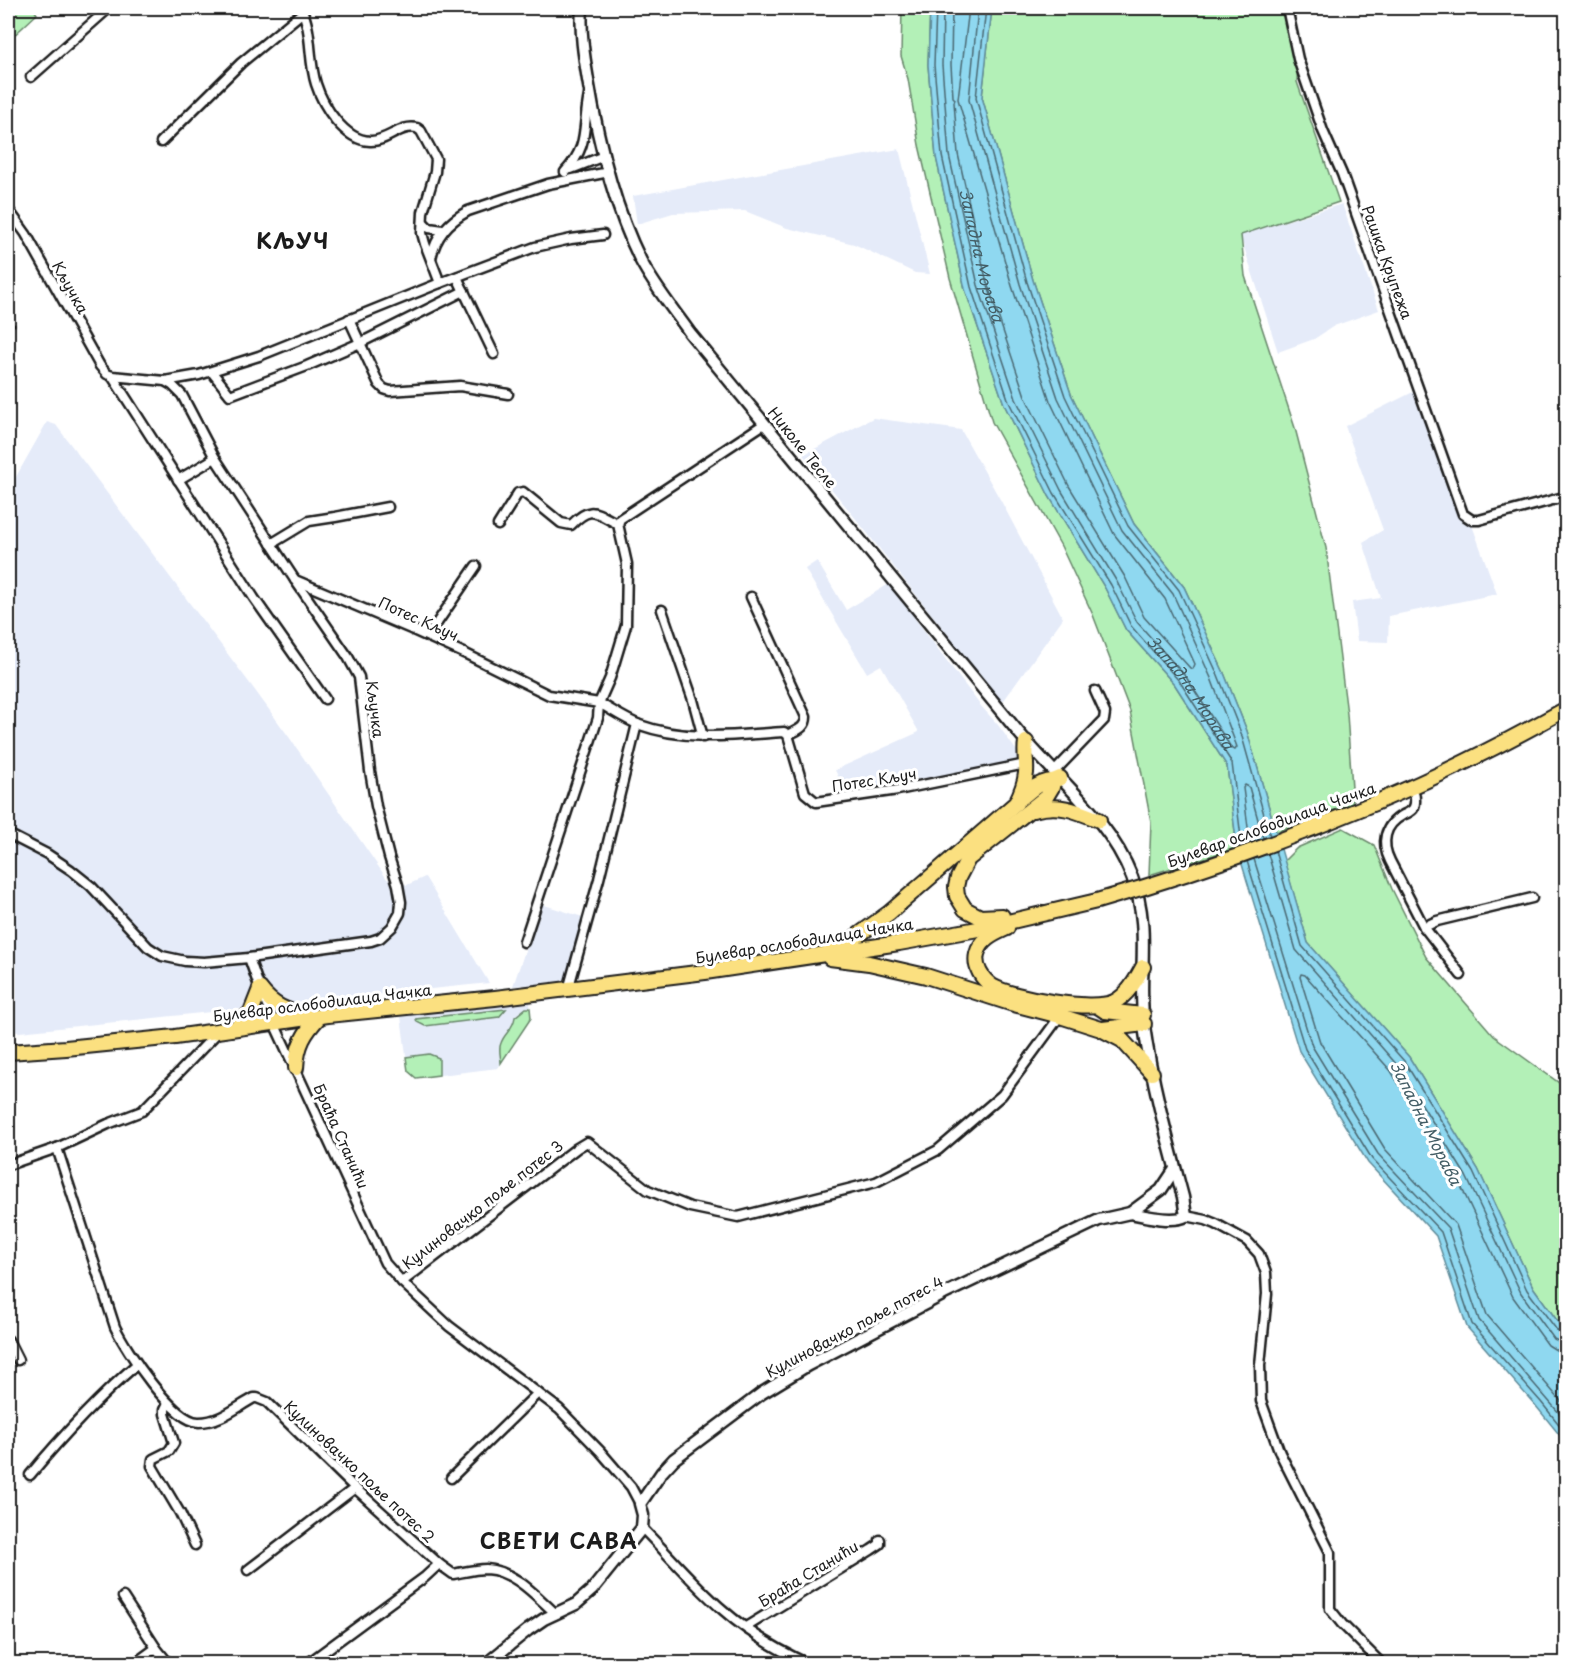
<svg xmlns="http://www.w3.org/2000/svg" width="1574" height="1671" viewBox="0 0 1574 1671" font-family="'Playpen Sans',sans-serif">
<style>
.built{fill:#e5ebf9}
.green{fill:#b3f0b7;stroke:#68866a;stroke-width:1.5}
.water{fill:#8fd8f0;stroke:#618d9b;stroke-width:1.5}
.lines{fill:none;stroke-linecap:round;stroke-linejoin:round}
.shore{stroke:#4a6771;stroke-width:1.5}
.minor-casing{stroke:#1c1c1c;stroke-width:13}
.tertiary-casing{stroke:#1c1c1c;stroke-width:15}
.primary-casing{stroke:#1c1c1c;stroke-width:18}
.minor{stroke:#fff;stroke-width:8}
.tertiary{stroke:#fff;stroke-width:10}
.primary{stroke:#fbe080;stroke-width:14}
.rail{stroke:#1c1c1c;stroke-width:3}
.primary-bridge-casing{stroke:#1c1c1c;stroke-width:18;stroke-linecap:butt}
.primary-bridge{stroke:#fbe080;stroke-width:14}
.labels{text-anchor:middle;dominant-baseline:central;stroke-width:6;stroke-linejoin:round;paint-order:stroke}
.street-label{font-size:15px;fill:#1c1c1c;stroke:#fff}
.water-label{font-size:16px;font-style:italic;fill:#445e66;stroke:#fff}
.district-label{font-size:21px;font-weight:bold;letter-spacing:1.5px;fill:#1c1c1c;stroke:#fff}
</style>
<rect width="100%" height="100%" fill="#fff"/>
<filter id="ink" filterUnits="userSpaceOnUse"><feTurbulence type="fractalNoise" baseFrequency=".0167" numOctaves="2"/><feDisplacementMap in="SourceGraphic" scale="12" xChannelSelector="R" yChannelSelector="G"/><feConvolveMatrix kernelMatrix="1 2 1 2 8 2 1 2 1" color-interpolation-filters="sRGB"/></filter>
<g filter="url(#ink)">
<!-- built -->
<g class="built">
<polygon points="899,149 930,274 915,273 854,244 787,228 745,211 673,213 637,224 633,196"/>
<polygon points="1342,204 1379,310 1334,326 1314,339 1278,352 1240,235"/>
<polygon points="1413,392 1456,510 1469,517 1497,594 1389,616 1388,642 1357,641 1352,602 1381,598 1363,542 1383,530 1345,426"/>
<polygon points="873,418 961,430 1001,501 1063,618 1002,703 848,509 803,455"/>
<polygon points="47,422 56,425 251,685 289,737 387,879 407,885 425,877 489,983 20,1032 8,1031 8,491"/>
<polygon points="817,561 846,610 889,584 980,705 998,725 1026,764 848,798 835,770 919,732 881,665 867,673 805,569"/>
<polygon points="541,904 586,918 568,981 513,986"/>
<polygon points="530,1003 531,1018 498,1068 416,1078 408,1071 401,1016"/>
</g>
<!-- green -->
<g class="green">
<polygon points="8,8 33,8 37,14 8,41"/>
<polygon points="902,8 930,8 928,65 936,157 965,289 1004,404 1049,496 1105,588 1126,630 1175,685 1227,766 1237,848 1149,875 1151,822 1130,711 1093,615 1061,546 992,422 950,278 919,145 908,79 901,56"/>
<polygon points="992,8 1287,8 1298,59 1297,82 1339,202 1241,235 1245,276 1295,428 1326,548 1347,714 1353,803 1276,832 1247,731 1224,673 1184,587 1134,524 1071,394 1033,280 982,97"/>
<polygon points="1343,828 1374,845 1392,889 1426,957 1494,1036 1566,1088 1566,1333 1533,1287 1478,1169 1409,1057 1308,943 1284,861 1297,848"/>
<path d="M526,1008h4l1,10 -30,45c0,-6 -3,-14 0,-20 4,-11 12,-13 14,-26z"/>
<polygon points="506,1009 499,1017 425,1026 417,1022 416,1019"/>
<polygon points="429,1054 439,1058 439,1075 416,1078 408,1071 406,1057"/>
</g>
<!-- water -->
<polygon class="water" points="930,8 992,8 982,97 1033,280 1071,394 1134,524 1184,587 1224,673 1247,731 1308,943 1409,1057 1478,1169 1533,1287 1566,1333 1566,1443 1536,1406 1467,1327 1436,1236 1368,1163 1299,1051 1237,848 1227,766 1175,685 1126,630 1105,588 1049,496 1004,404 965,289 936,157 928,65"/>
<g class="lines">
<!-- shore -->
<g class="shore">
<polyline points="936,8 934,65 942,156 971,287 1009,402 1054,493 1111,585 1131,626 1180,682 1232,763 1242,846"/>
<path id="s1" d="M943,8l-1,57 7,90 29,130 38,114 45,91 56,92 20,40 49,55 46,72 3,1 2,-3 -26,-69 -38,-84 -51,-64 -64,-132 -38,-114 -51,-184 9,-92"/>
<path id="s2" d="M952,8l-1,57 2,32 2,2 -1,3 4,52 29,129 38,113 44,90 56,91 19,40 46,51 3,1 2,-5 -30,-65 -51,-65 -64,-133 -38,-115 -54,-187 11,-91"/>
<polyline points="986,8 976,98 1027,282 1065,396 1128,526 1179,590 1218,675 1241,733 1270,836"/>
<polyline points="1250,843 1243,788 1245,785 1249,787 1263,838"/>
<polyline points="1275,851 1302,946 1404,1061 1473,1172 1527,1290 1559,1333 1566,1335"/>
<polyline points="1268,854 1296,950 1398,1066 1466,1176 1521,1293 1554,1339 1560,1342 1566,1343"/>
<polyline points="1254,859 1312,1046 1378,1154 1448,1228 1479,1320 1566,1421"/>
<polyline points="1247,861 1305,1049 1372,1159 1441,1232 1472,1324 1541,1402 1566,1433"/>
<polyline points="1566,1352 1556,1350 1548,1345 1513,1297 1458,1180 1391,1071 1305,975 1301,974 1300,977 1320,1042 1385,1149 1456,1225 1487,1315 1566,1407"/>
</g>
<defs>
<g id="minor">
<path d="M301,8c12,24 7,51 15,76 7,22 28,56 54,57 17,1 30,-17 47,-13l4,3 15,28 -1,13 -12,40 -1,21 3,11 15,39"/>
<polyline points="1287,8 1298,59 1323,131 1342,174 1463,514 1472,520 1479,520 1560,498 1566,499"/>
<polyline points="31,77 109,8"/>
<polyline points="161,142 241,63 303,12"/>
<polyline points="571,169 604,156"/>
<path d="M565,172c25,-27 17,-44 24,-77"/>
<polyline points="8,209 26,234 100,366 107,374 112,376 165,381 172,385 182,395 215,458 295,580 348,657 359,677 370,771 376,806 389,857 398,885 401,902 400,913 392,927 380,938 371,941 249,958 204,962 185,961 162,956 148,947 91,886 71,870 47,854 8,834"/>
<polyline points="423,222 429,228 443,230"/>
<path d="M431,258c5,-22 17,-36 37,-47l80,-27 61,-12"/>
<polyline points="457,277 494,354"/>
<polyline points="349,319 379,384 384,389 390,391 460,386 508,394"/>
<polyline points="212,372 230,395 307,366 360,343 464,291"/>
<polyline points="112,376 254,598 325,699"/>
<polyline points="165,381 199,375 259,356 440,283 535,247 571,239 603,235"/>
<polyline points="178,480 215,458"/>
<path d="M498,525l20,-32 5,-1 38,31 10,2c21,-21 24,-12 47,-1"/>
<polyline points="271,544 309,521 335,517 388,507"/>
<polyline points="295,580 411,629 466,654 549,695 599,703 610,678 626,625 627,564 618,524 620,519 764,424"/>
<path d="M751,597l55,120c0,11 -9,13 -18,18"/>
<polyline points="662,610 693,700 703,737"/>
<polyline points="428,636 476,566"/>
<polyline points="1054,772 1104,720 1105,713 1095,691"/>
<path d="M1413,787c1,6 4,14 1,20 -2,5 -7,6 -11,8 -19,10 -22,28 -13,46l34,66 37,48"/>
<polyline points="1424,927 1437,921 1532,898"/>
<path d="M524,942l74,-224 1,-15c13,7 27,17 41,22 47,17 96,10 144,7l4,3 17,58 11,9 82,-12 128,-26"/>
<polyline points="249,958 260,989 274,1023 385,1263 402,1282 449,1326 559,1409 600,1451 631,1487 640,1504"/>
<polyline points="568,990 599,879 637,724"/>
<path d="M57,1148l58,179c11,23 58,95 84,95 21,0 38,-15 55,-24h3l10,4 88,86 84,76 14,10c11,-2 23,-5 33,-5 29,2 50,27 70,45"/>
<polyline points="8,1165 57,1148 108,1124 142,1111 218,1032"/>
<polyline points="1186,1216 1206,1220 1216,1224 1247,1241 1259,1254 1266,1273 1267,1294 1260,1365 1261,1401 1280,1453 1330,1552 1330,1609 1342,1624 1382,1664"/>
<polyline points="402,1282 577,1148 587,1142 648,1190 690,1207 738,1217 876,1182 938,1150 1002,1095 1060,1016"/>
<polyline points="8,1340 18,1360"/>
<polyline points="168,1403 165,1409 165,1414 174,1443 169,1451 153,1459 152,1466 180,1513 195,1545"/>
<path d="M30,1475c34,-41 67,-76 107,-111"/>
<polyline points="451,1478 538,1393"/>
<path d="M642,1528c27,27 52,57 81,82 25,22 55,40 85,54"/>
<polyline points="248,1570 355,1488"/>
<polyline points="123,1597 156,1648 169,1664"/>
<polyline points="746,1627 871,1550 880,1544 880,1540"/>
<polyline points="134,1664 156,1648"/>
<polyline points="307,1664 425,1577 439,1564"/>
</g>
<g id="tertiary">
<path d="M582,8c-2,24 2,48 6,72 10,61 25,125 53,181 13,25 32,48 49,72 108,132 217,263 325,395 40,50 93,88 117,149 20,52 5,97 12,149 8,58 24,115 39,171l3,19c-12,7 -42,0 -56,-3"/>
<polyline points="486,1664 528,1630 544,1619 576,1604 592,1590 642,1528 643,1515 640,1504 662,1472 674,1459 762,1393 808,1365 944,1294 1099,1220 1130,1213 1161,1190 1175,1169"/>
</g>
<g id="primary">
<path d="M1020,799c8,-6 16,-15 26,-17 5,-1 9,-1 14,-4"/>
<path d="M1377,802c65,-27 128,-59 189,-93"/>
<path d="M1033,810c26,-7 42,0 66,10"/>
<polyline points="1002,916 980,917 965,909 957,896 956,887 958,878 968,859 1046,797 1052,787 1053,782"/>
<path d="M1007,928c-13,6 -26,11 -30,26 -3,13 5,25 15,32 21,12 100,26 122,16 14,-7 22,-22 29,-35"/>
<path d="M830,949l23,-10 36,-26 127,-110c5,-10 9,-19 10,-30 1,-10 -2,-21 0,-31"/>
<polyline points="830,958 869,963 926,976 1010,1003 1060,1016 1101,1029 1122,1040 1152,1073"/>
<path d="M260,989c13,17 26,22 46,26"/>
<polyline points="1099,1007 1105,1011 1143,1015"/>
<polyline points="235,1028 251,1012 260,989"/>
<polyline points="1103,1029 1144,1024"/>
<polyline points="8,1052 66,1048 175,1037 328,1015 495,998 705,972 899,943 978,929 1097,901"/>
<path d="M296,1068c1,-23 8,-35 24,-52"/>
</g>
</defs>
<!-- minor casing -->
<use href="#minor" class="minor-casing"/>
<!-- tertiary casing -->
<use href="#tertiary" class="tertiary-casing"/>
<!-- primary casing -->
<use href="#primary" class="primary-casing"/>
<!-- minor -->
<use href="#minor" class="minor"/>
<!-- tertiary -->
<use href="#tertiary" class="tertiary"/>
<!-- primary -->
<use href="#primary" class="primary"/>
<!-- rail -->
<polyline class="rail" points="8,325 14,325"/>
<defs>
<path id="primary-bridge" d="M1097,901c95,-27 188,-60 280,-99"/>
</defs>
<!-- primary-bridge casing -->
<use href="#primary-bridge" class="primary-bridge-casing"/>
<!-- primary-bridge -->
<use href="#primary-bridge" class="primary-bridge"/>
</g>
</g>
<g class="labels">
<!-- street labels -->
<g class="street-label">
<text transform="translate(1388 262) rotate(70)">Рашка Крупежа</text>
<text transform="translate(71 287) rotate(61)">Кључка</text>
<text transform="translate(803 447) rotate(51)">Николе Тесле</text>
<text transform="translate(419 618) rotate(24)">Потес Кључ</text>
<text transform="translate(376 709) rotate(83)">Кључка</text>
<text transform="translate(874 779) rotate(-9)">Потес Кључ</text>
<text transform="translate(1271 824) rotate(-20)">Булевар ослободилаца Чачка</text>
<text transform="translate(804 940) rotate(-9)">Булевар ослободилаца Чачка</text>
<text transform="translate(322 1002) rotate(-7)">Булевар ослободилаца Чачка</text>
<text transform="translate(342 1136) rotate(66)">Браћа Станићи</text>
<text transform="translate(482 1204) rotate(-38)">Кулиновачко поље потес 3</text>
<text transform="translate(854 1326) rotate(-28)">Кулиновачко поље потес 4</text>
<text transform="translate(360 1471) rotate(43)">Кулиновачко поље потес 2</text>
<text transform="translate(808 1573) rotate(-31)">Браћа Станићи</text>
</g>
<!-- water labels -->
<g class="water-label">
<text stroke="none"><textPath href="#s2" startOffset="252">Западна Морава</textPath></text>
<text stroke="none"><textPath href="#s1" startOffset="744">Западна Морава</textPath></text>
<text transform="translate(1427 1123) rotate(63)">Западна Морава</text>
</g>
<!-- district labels -->
<g class="district-label">
<text x="293" y="240">КЉУЧ</text>
<text x="559" y="1540">СВЕТИ САВА</text>
</g>
</g>
<!-- margin -->
<rect width="1574" height="1671" fill="none" stroke="#fff" stroke-width="30"/>
<rect x="15" y="15" width="1544" height="1641" fill="none" stroke="#1c1c1c" stroke-width="2" filter="url(#ink)"/>
</svg>
